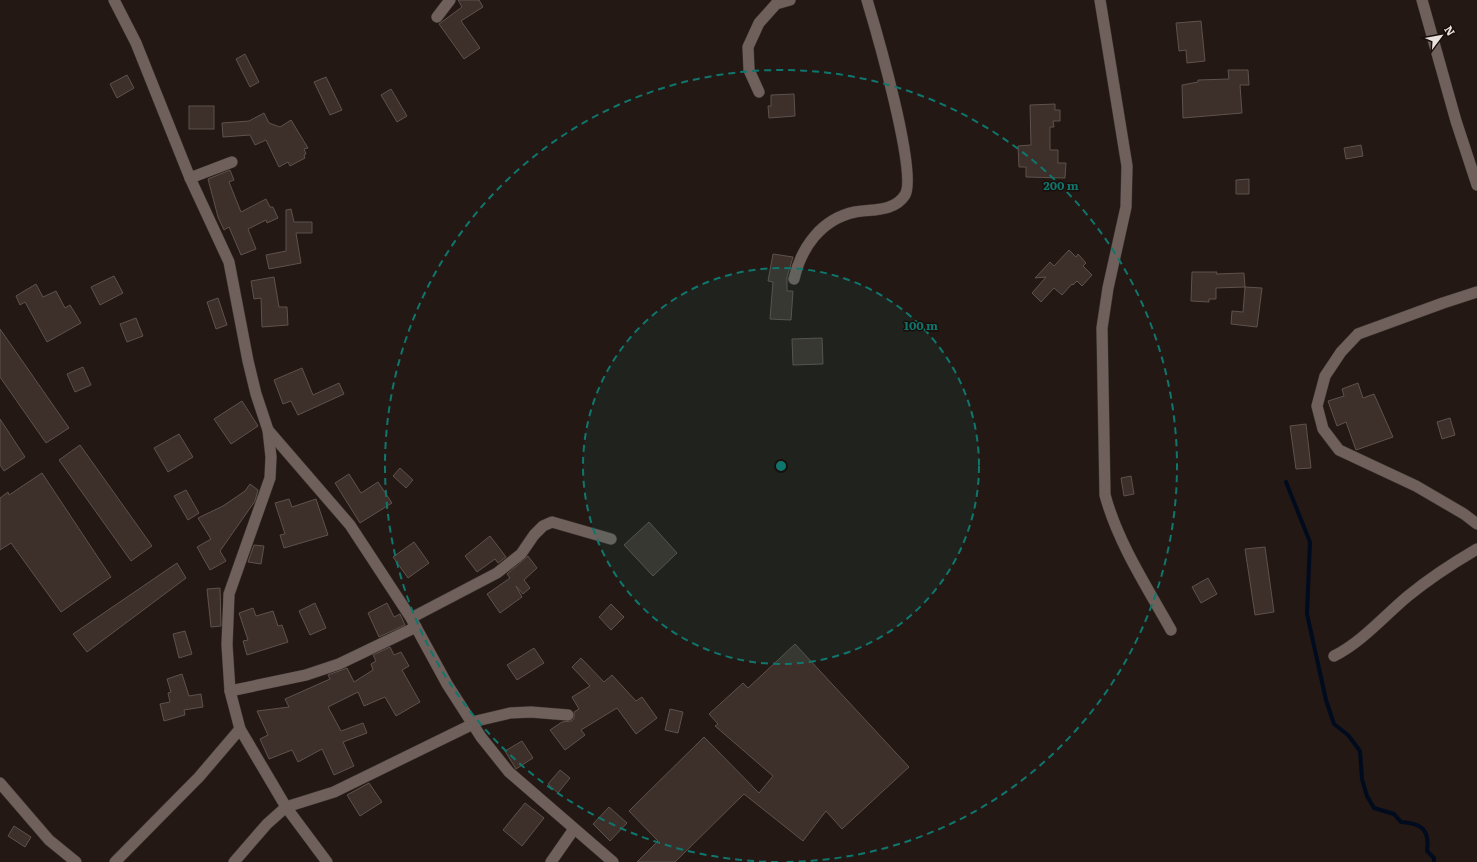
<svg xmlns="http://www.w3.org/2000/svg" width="1477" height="862" viewBox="0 0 1477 862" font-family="Literata,serif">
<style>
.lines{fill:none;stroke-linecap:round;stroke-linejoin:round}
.stream{stroke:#000b1e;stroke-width:4}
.building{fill:#3d302b;stroke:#5f514c}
.minor-casing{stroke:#3d3532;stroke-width:12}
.minor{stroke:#6f605b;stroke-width:11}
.ring{fill:none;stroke:#0f766e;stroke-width:2;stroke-dasharray:7 5}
.centre{fill:#0f766e;stroke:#1a0f0b;stroke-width:2}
.ring-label{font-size:12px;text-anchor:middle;font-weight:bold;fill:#0f766e;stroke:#1a0f0b;stroke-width:3;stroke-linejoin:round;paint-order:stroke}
</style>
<rect width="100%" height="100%" fill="#231813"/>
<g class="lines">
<!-- stream -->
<path class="stream" d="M1286,482l24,60 -3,72 19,86 8,24 14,11 12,16 2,28 5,17 7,12 20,6 7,8c20,1 29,7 26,29l7,7v4"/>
</g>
<!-- building -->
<g class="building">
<polygon points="458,0 479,0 483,7 461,21 480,48 464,59 439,24 462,7"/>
<polygon points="1201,21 1205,61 1187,63 1186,50 1179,51 1176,23"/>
<polygon points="245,54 259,82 250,87 236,59"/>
<polygon points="1228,70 1248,70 1249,85 1240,85 1242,113 1183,118 1182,85 1198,82 1198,80 1229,79"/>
<polygon points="127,75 134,88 117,98 110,84"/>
<polygon points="326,77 342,110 330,115 314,82"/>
<polygon points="391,89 407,116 397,122 381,95"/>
<polygon points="794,94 795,116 769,118 768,106 771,106 771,95"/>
<polygon points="1055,104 1055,110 1060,110 1060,121 1053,121 1054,127 1050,127 1050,150 1058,150 1058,163 1066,163 1065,178 1026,177 1026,167 1019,167 1018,146 1031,145 1030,105"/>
<rect x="189" y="106" width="25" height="23"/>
<polygon points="264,113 269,123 280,127 291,120 308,148 304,149 306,154 304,155 305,158 290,166 288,162 279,167 266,140 255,145 250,135 223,137 222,123 249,121"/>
<polygon points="1361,145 1363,156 1346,159 1344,148"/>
<polygon points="230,170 234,180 229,182 241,212 266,199 270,207 273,207 278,218 267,223 266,220 248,229 256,249 241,255 229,227 224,230 218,217 208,179"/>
<polygon points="1249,179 1249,194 1236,194 1236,180"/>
<polygon points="291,209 294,222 312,222 312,233 296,233 301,263 269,269 266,255 286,251 286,210"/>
<polygon points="1069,250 1076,257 1078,254 1086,263 1083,266 1092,275 1082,286 1077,281 1073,285 1072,284 1062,295 1054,288 1041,302 1032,293 1046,277 1035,278 1050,262 1054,266"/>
<polygon points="773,254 793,257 787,277 787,291 793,291 791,320 770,319 773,282 768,281"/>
<polygon points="1192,272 1217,272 1216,274 1244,273 1245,287 1216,288 1216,299 1209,299 1209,302 1191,301"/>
<polygon points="114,276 123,293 100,305 91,287"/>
<polygon points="274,277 279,307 287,307 288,325 262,327 261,298 254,299 251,281"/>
<polygon points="36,284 43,297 56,291 65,308 70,305 81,323 47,342 25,302 20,305 16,296"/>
<polygon points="1245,287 1262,288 1257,327 1231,324 1232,311 1243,312"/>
<polygon points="218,298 227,325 216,329 207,302"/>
<polygon points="136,318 143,336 127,342 120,324"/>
<polygon points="0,329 69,428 46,443 0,377"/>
<polygon points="822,338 823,364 793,365 792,339"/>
<polygon points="83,367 91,385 75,392 67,374"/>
<polygon points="302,368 313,395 339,383 344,394 298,415 291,401 283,404 274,380"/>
<polygon points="1358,383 1363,398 1374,394 1393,437 1356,450 1346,422 1337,426 1328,401 1344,396 1342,389"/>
<polygon points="242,401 258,426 231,444 214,419"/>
<polygon points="1450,418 1455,435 1442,439 1437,422"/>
<polygon points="0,419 25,457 4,471 0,465"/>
<polygon points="1306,424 1311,468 1296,469 1290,426"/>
<polygon points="179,434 193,457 168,472 154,448"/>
<polygon points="80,445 152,546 131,561 59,460"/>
<polygon points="400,468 413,480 406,488 393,476"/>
<polygon points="42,473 111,577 61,612 11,543 0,550 0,498 8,492 9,495"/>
<polygon points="349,474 361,493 378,482 392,503 360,523 335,483"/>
<polygon points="1131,476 1134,494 1124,496 1121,478"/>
<polygon points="250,484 258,490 255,501 220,551 226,561 210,570 197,547 211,539 198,518 223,506 245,491"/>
<polygon points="186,490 199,513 188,520 174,496"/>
<polygon points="289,499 292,507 316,499 328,535 284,548 280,535 285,534 275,503"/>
<polygon points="649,522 677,553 653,576 624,545"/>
<polygon points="490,536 506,557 498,563 495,559 477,572 465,556"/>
<polygon points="414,542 429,563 408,578 393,557"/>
<polygon points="254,545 264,546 261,564 248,562"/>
<polygon points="1265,547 1274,612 1255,615 1245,549"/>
<polygon points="528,556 537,568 524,580 530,588 523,594 516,586 522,597 500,613 487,594 510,578 507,574"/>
<polygon points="177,563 186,578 87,652 73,634"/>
<polygon points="1208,578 1217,594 1201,603 1192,587"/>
<polygon points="220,588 221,626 211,627 207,589"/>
<polygon points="315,603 326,628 310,635 299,611"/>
<polygon points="387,603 394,617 400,614 405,625 379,637 368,613"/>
<polygon points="611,604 624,617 611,630 599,617"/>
<polygon points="253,608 256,616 273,611 278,626 282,625 288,642 247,655 243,641 248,640 239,613"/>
<polygon points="185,631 192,654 179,658 173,634"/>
<polygon points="795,644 909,767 842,829 826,811 803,841 744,794 675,862 637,862 658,841 629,811 704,737 759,793 773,776 715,726 718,724 709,714 743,683 748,688"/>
<polygon points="390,647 394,655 401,652 409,666 402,670 420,702 396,716 385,697 364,706 358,692 328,707 341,731 363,723 367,733 343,742 354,766 334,775 322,749 298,762 292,750 269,759 260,739 268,735 257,711 289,707 285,699 330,679 328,675 347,668 354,682 373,670 371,664 376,661 373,655"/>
<polygon points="534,648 544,663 517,680 507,665"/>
<polygon points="581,658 604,682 612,675 636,701 642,697 657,718 636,734 617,708 581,730 585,735 565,750 550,730 562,722 571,721 574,719 574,712 579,709 572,697 590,686 572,667"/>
<polygon points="182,674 189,696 201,694 203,707 184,710 185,715 164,721 160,704 170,702 168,693 171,692 167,679"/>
<polygon points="670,709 683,712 678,733 665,730"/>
<polygon points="522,741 533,758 516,769 505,751"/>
<polygon points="560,770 570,778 558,793 548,784"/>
<polygon points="369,783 382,802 360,816 347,795"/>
<polygon points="525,803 544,818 522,846 503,830"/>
<polygon points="609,807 627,823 610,841 593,824"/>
<polygon points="14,826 31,837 25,847 8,836"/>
</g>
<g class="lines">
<defs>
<g id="minor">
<polyline points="114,0 136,43 190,178 229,262 248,361 256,394 268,430 271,457 270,478 229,594 227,645 230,691 240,729 286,807 327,862"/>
<path d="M1100,0l27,166 -1,41 -18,81 -6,40 3,167c13,48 42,92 66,135"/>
<polyline points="1422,0 1456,121 1477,185"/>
<polyline points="437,17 450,0"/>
<polyline points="759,92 749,70 748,47 759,23 776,4 790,0"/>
<polyline points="190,178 232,162"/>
<path d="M794,279c7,-31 27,-60 61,-67 17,-3 39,0 50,-17 13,-21 -29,-165 -38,-195"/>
<polyline points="1477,292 1443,303 1358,334 1341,352 1325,376 1317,406 1323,429 1339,450 1416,486 1464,514 1477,524"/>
<polyline points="268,430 350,525 411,618 447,684 481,737 509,772 613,862"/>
<polyline points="411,618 497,573 521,554 534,535 543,526 552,522 611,539"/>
<path d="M1334,656c28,-14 50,-40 74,-60 22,-18 45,-33 69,-47"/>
<polyline points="230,691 306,675 339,664 416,627"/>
<polyline points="472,722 510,713 531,712 568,715"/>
<polyline points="0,783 49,840 76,862"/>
<polyline points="115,862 199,777 240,729"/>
<polyline points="234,862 267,824 286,807 334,792 473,724"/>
<polyline points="551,862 574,829"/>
</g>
</defs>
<!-- minor casing -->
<use href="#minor" class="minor-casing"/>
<!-- minor -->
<use href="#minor" class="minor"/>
</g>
<!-- distance rings -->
<circle cx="781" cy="466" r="198" fill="#0f766e" fill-opacity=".12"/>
<g class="ring">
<circle cx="781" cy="466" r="198"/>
<path d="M778 862A396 396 0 1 1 784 862"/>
</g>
<circle cx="781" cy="466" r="6" class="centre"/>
<g class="ring-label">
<text x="1061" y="190">200 m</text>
<text x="921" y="330">100 m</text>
</g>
<!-- north arrow -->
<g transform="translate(1441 36) rotate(58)" stroke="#1a0f0b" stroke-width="3" paint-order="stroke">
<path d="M0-3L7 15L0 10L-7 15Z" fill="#eae2de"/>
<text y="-6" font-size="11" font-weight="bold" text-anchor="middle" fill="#eae2de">N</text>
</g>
</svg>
